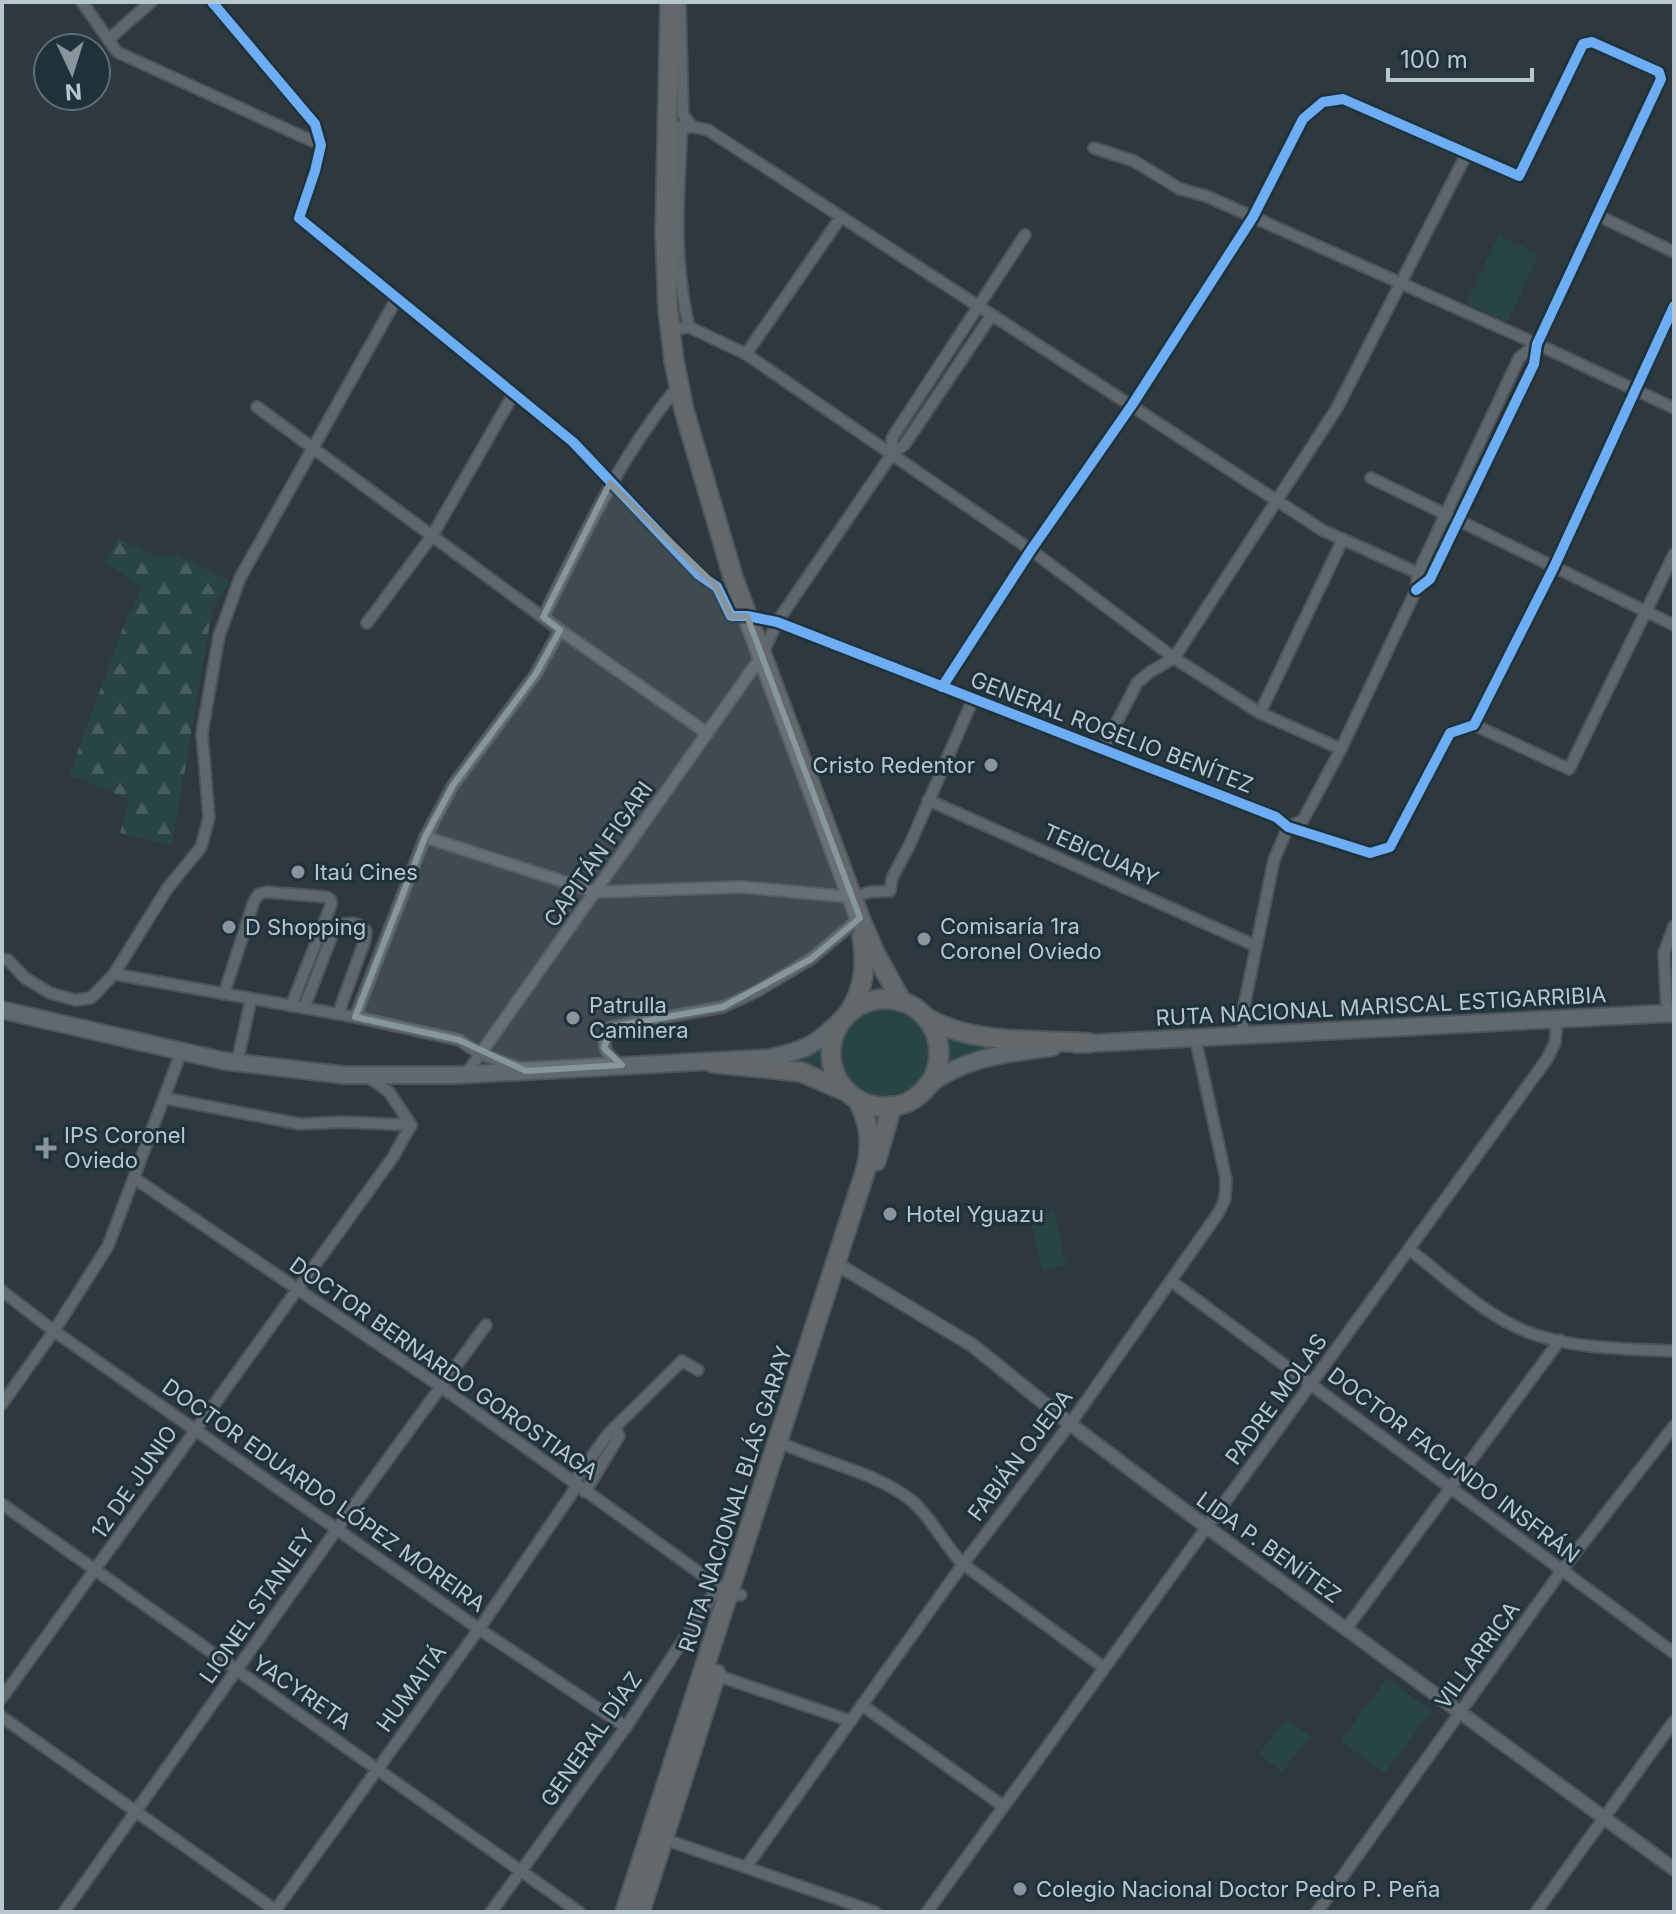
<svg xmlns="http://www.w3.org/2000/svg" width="1676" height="1914" viewBox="0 0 1676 1914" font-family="Inter,sans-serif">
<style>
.green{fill:#294543}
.forest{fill:url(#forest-firs)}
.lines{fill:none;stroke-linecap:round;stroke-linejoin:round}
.minor-casing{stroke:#4c5459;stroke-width:14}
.tertiary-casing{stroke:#4c5459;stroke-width:16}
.primary-casing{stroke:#4b555b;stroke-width:20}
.trunk-casing{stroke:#4d575d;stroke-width:22}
.minor{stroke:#5e676c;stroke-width:10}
.tertiary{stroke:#5e676c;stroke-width:12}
.primary{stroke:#60696e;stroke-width:16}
.trunk{stroke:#62686c;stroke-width:18}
.cycleway-casing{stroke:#1f313b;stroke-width:15}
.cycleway{stroke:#6dadf4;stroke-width:10}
.marked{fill:#87959d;fill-opacity:0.2;stroke:#87959d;stroke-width:6;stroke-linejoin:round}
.poi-dot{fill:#87959d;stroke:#1f313b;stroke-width:3}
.labels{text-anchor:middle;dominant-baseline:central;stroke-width:6;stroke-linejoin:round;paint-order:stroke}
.street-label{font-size:22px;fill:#b8c6cf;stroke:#1f313b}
.poi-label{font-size:22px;fill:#b8c6cf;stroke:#1f313b;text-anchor:start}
</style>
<defs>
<pattern id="forest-firs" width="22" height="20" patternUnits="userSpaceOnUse" patternTransform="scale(2)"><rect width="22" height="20" fill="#294543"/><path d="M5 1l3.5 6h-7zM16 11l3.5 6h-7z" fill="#465e5d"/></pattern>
</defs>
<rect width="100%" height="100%" fill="#2d393f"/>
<!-- green -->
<g class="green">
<polygon points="1499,235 1539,254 1507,322 1466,303"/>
<circle cx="884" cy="1052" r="47"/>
<polygon points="941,1036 959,1040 1029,1045 941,1070 945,1055"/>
<polygon points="825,1044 824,1059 829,1075 773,1063"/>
<polygon points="1054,1211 1066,1265 1043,1270 1030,1216"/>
<polygon points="1387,1678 1431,1711 1385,1773 1341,1741"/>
<polygon points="1287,1719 1310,1736 1282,1772 1259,1754"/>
</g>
<!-- forest -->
<polygon class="forest" points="118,538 159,558 175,554 230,581 212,611 172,845 120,833 129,799 69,775 123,628 141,588 106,562"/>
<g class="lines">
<defs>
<g id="minor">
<polyline points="82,2 117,52 321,145"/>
<polyline points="212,2 315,124 321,145 315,171 299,218 573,442 698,574 717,587 731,616 747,616 777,622 1276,817 1288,827 1370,853 1390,847 1450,733 1474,725 1554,567 1674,306"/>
<polyline points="680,2 683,115 693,127"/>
<polyline points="109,39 151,2"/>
<path d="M682,126c-4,68 -9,135 7,201"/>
<polyline points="667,127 693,127 708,130 1322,530 1418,573"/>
<polyline points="1094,148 1134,161 1180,189 1206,196 1537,344 1674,408"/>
<polyline points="1597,215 1674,252"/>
<polyline points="671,330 689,327 746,354 1031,550 1174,658 1260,713 1341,749"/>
<polyline points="746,354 841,217"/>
<polyline points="257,407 560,630 707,733"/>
<polyline points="892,454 892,438 1025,235"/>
<polyline points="1371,478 1674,625"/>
<path d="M543,617c41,-82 77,-161 136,-232"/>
<polyline points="367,623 432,536 513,395"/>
<polyline points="942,687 1031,550 1132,405 1253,217 1303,119 1323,102 1343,99 1519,176 1583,44 1592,42 1659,72 1661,79 1537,344 1534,364 1430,579 1416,590"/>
<polyline points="1260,713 1343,539"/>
<polyline points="1474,725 1569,769 1674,554"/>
<polyline points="1103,749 1137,683 1150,672 1174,658 1337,408 1467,153"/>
<polyline points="928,800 1256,946"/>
<polyline points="425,837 596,892 741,887 852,897 870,892 890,891 892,878 910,844 973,699"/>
<polyline points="2,959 8,960 25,978 50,993 75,1000 91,998 114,974 167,889 201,847 209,818 202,733 219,636 240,578 397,298"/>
<polyline points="114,974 355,1017 459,1040 480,1054 519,1068"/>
<polyline points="224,994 254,901 259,894 267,892 327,897 331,900 331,905 291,1006"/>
<path d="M304,1008l29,-75 7,-8c11,-3 18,-3 26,6l-1,9 -27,74"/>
<polyline points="1667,1013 1664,953 1674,926"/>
<polyline points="355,1017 425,837 453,785 535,675 560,630"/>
<polyline points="1243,1034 1242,1016 1274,860 1288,827 1303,820 1341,749 1416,590 1418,573 1519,358 1537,344"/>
<polyline points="237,1063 251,999"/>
<path d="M620,1064c-16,-10 -20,-22 -9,-37l112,-20 33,-15 55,-33 49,-41"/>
<polyline points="466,1074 761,657 777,622 892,454 905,444 991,316"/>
<polyline points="164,1098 300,1124 342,1122 411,1125"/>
<polyline points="134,1178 440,1386 729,1594 741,1595"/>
<path d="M1410,1250c38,29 77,68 123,84 44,15 94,15 141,17"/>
<polyline points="1171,1281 1674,1653"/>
<polyline points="2,1291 54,1331 479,1629 626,1727"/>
<polyline points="2,1404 54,1331 108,1246 182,1050"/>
<path d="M779,1442c41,20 98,30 133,59 20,17 32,44 51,63l140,103"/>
<polyline points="573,1483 608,1434 682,1361 698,1370"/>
<polyline points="585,1492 619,1436 615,1427"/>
<polyline points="2,1504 579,1912"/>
<polyline points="1346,1629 1560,1340"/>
<polyline points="716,1675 851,1721"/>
<polyline points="2,1698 393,1157 411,1125 389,1092 367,1076"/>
<polyline points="862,1705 1003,1806"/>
<polyline points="2,1717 278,1912"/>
<polyline points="661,1838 875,1912"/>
<polyline points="746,1867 963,1564 1070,1424 1219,1212 1225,1199 1226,1179 1195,1037"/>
<polyline points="64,1912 337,1529 486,1325"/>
<polyline points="274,1912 479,1629 577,1486"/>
<polyline points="491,1912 626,1727 718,1587"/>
<polyline points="927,1912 1547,1059 1555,1043 1557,1020"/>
<polyline points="1317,1912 1562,1570 1674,1426"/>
<polyline points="1536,1912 1674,1721"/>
</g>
<polyline id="tertiary" points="835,1266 845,1269 972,1345 1070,1424 1208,1528 1674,1869"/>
<g id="primary">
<path d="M2,1010l222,51 120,14h111l314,-17c38,-8 48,-14 75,-41"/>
<polyline points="1076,1044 1674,1013"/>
<path d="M927,1086c40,-30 78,-32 126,-39"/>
</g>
<g id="trunk">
<polyline points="670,2 665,233 668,310 674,361 684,410 733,577 860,918 876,955 902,1002"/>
<circle cx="885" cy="1053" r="54"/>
<path d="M850,1011c15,-25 16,-46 12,-75"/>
<path d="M928,1019c48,26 108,20 161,24"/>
<polyline points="713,1063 801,1072 845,1091"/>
<polyline points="876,1161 892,1106"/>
<path d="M625,1912l241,-743c6,-25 4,-47 -9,-70"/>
<polyline points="640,1912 716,1674"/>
</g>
</defs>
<!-- minor casing -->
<use href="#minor" class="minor-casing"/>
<!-- tertiary casing -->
<use href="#tertiary" class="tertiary-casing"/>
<!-- primary casing -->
<use href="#primary" class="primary-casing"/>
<!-- trunk casing -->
<use href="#trunk" class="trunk-casing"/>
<!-- minor -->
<use href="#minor" class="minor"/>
<!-- tertiary -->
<use href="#tertiary" class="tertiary"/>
<!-- primary -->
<use href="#primary" class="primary"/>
<!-- trunk -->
<use href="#trunk" class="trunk"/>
<defs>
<g id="cycleway">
<polyline points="212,2 315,124 321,145 315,171 299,218 573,442 698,574 717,587 731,616 747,616 777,622 1276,817 1288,827 1370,853 1390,847 1450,733 1474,725 1554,567 1674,306"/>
<polyline points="942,687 1031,550 1132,405 1253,217 1303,119 1323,102 1343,99 1519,176 1583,44 1592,42 1659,72 1661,79 1537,344 1534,364 1430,579 1416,590"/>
</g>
</defs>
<!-- cycleway casing -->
<use href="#cycleway" class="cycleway-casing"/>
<!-- cycleway -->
<use href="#cycleway" class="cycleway"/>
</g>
<!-- marked area -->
<path class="marked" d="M610,483l107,104 14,29h16l113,302 -49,41 -88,48 -112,20 -7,21 18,17 -96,6 -67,-31 -104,-23 70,-180 28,-52 82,-110 25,-45 -17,-13z"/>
<!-- markers -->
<g class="poi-dot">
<circle cx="991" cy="765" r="8"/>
<circle cx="298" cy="872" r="8"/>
<circle cx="229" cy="927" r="8"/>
<circle cx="924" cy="939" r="8"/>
<circle cx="573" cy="1018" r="8"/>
<path d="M42 1136h8v8h8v8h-8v8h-8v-8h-8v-8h8z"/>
<circle cx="890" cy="1214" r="8"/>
<circle cx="1020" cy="1889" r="8"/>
</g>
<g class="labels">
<!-- street labels -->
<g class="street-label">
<text transform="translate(1112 732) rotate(21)">GENERAL ROGELIO BENÍTEZ</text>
<text transform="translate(598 854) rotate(-55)">CAPITÁN FIGARI</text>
<text transform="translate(1101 855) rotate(24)">TEBICUARY</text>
<text transform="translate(1381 1006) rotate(-3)">RUTA NACIONAL MARISCAL ESTIGARRIBIA</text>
<text transform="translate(444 1368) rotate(35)">DOCTOR BERNARDO GOROSTIAGA</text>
<text transform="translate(1276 1399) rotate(-54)">PADRE MOLAS</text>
<text transform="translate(1020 1455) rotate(-53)">FABIÁN OJEDA</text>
<text transform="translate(1454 1465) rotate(37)">DOCTOR FACUNDO INSFRÁN</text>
<text transform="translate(134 1482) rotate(-55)">12 DE JUNIO</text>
<text transform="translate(324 1495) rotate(35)">DOCTOR EDUARDO LÓPEZ MOREIRA</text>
<text transform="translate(735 1499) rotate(-72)">RUTA NACIONAL BLÁS GARAY</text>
<text transform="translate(1269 1547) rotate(36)">LIDA P. BENÍTEZ</text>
<text transform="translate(257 1606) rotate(-55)">LIONEL STANLEY</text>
<text transform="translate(1477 1655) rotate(-54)">VILLARRICA</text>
<text transform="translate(411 1688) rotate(-54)">HUMAITÁ</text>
<text transform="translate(302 1692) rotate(34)">YACYRETA</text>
<text transform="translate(591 1739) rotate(-55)">GENERAL DÍAZ</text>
</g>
<!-- poi labels -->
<g class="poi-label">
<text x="975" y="765" text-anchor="end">Cristo Redentor</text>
<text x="314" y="872">Itaú Cines</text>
<text x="940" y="926">Comisaría 1ra<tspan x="940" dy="25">Coronel Oviedo</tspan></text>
<text x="245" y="927">D Shopping</text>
<text x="589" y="1005">Patrulla<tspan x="589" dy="25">Caminera</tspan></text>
<text x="64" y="1135">IPS Coronel<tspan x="64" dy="25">Oviedo</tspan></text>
<text x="906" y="1214">Hotel Yguazu</text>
<text x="1036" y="1889">Colegio Nacional Doctor Pedro P. Peña</text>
</g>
</g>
<!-- border -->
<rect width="1676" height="1914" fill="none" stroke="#b8c6cf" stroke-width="8"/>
<!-- north arrow -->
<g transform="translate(72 72) rotate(176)"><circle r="38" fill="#1f313b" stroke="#5c6d76" stroke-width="2"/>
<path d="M0-6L14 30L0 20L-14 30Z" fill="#87959d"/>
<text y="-12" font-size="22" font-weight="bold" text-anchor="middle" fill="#b8c6cf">N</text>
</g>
<!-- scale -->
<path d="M1388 68v12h144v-12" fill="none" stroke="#b8c6cf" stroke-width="4"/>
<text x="1400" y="68" font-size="24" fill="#b8c6cf" stroke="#1f313b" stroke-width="6" paint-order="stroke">100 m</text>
</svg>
